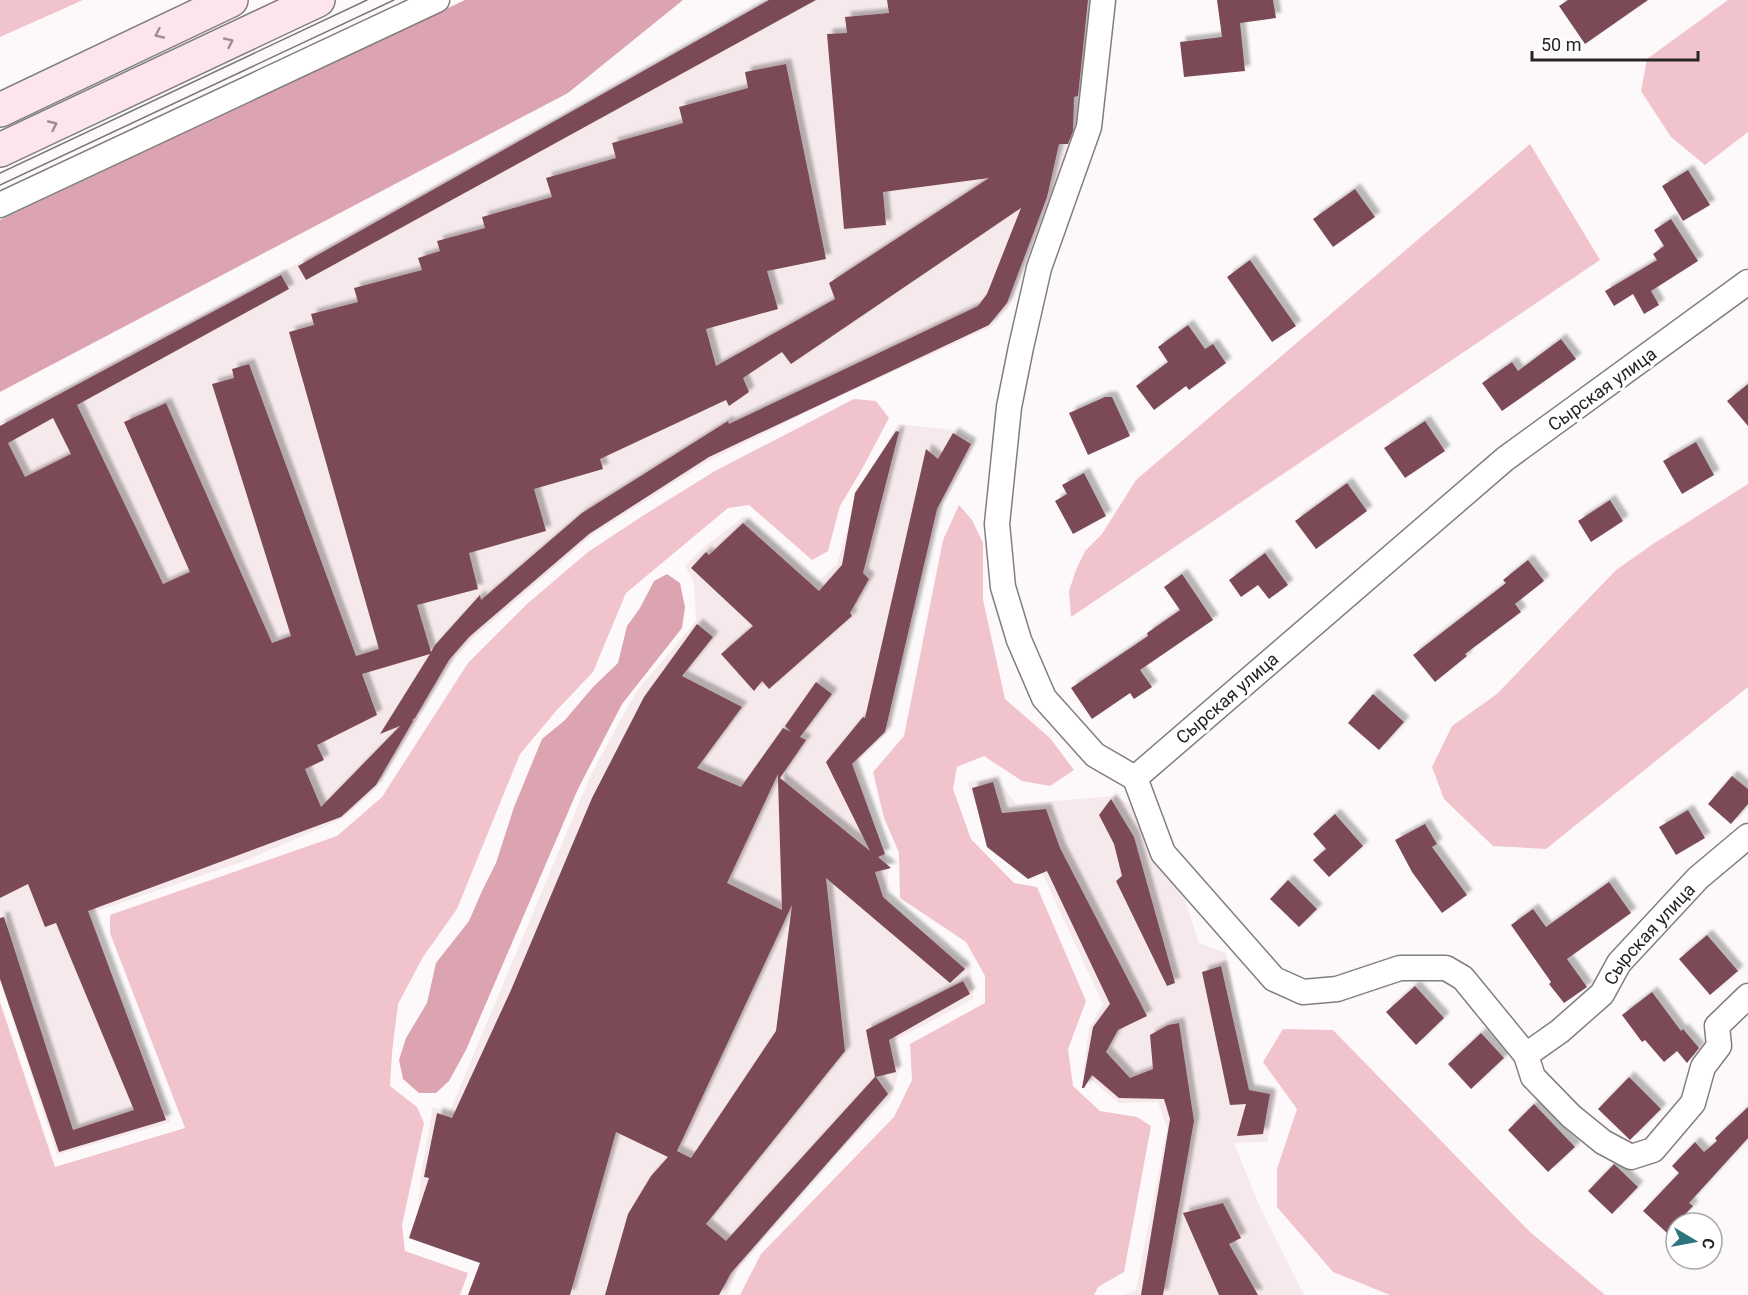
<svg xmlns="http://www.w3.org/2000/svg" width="1748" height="1295" viewBox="0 0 1748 1295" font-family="Roboto,sans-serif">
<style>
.built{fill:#f6e9ec}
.green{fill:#f1c3cd}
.forest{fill:#dca4b1}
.building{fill:#7b4a57;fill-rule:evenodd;filter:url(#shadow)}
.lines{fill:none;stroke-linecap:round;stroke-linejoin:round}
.minor-casing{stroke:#827e7f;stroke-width:27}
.secondary-casing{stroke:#827e7f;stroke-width:36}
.minor{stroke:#fff;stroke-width:24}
.secondary{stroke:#fde6eb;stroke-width:33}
.tram{stroke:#787576;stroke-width:1.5}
.oneway{stroke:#9c8f92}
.labels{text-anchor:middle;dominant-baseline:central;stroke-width:6;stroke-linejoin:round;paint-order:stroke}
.street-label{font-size:18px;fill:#262425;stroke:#fff}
</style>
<defs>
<filter id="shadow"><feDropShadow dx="5.5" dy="-5.5" stdDeviation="1.5" flood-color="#0004"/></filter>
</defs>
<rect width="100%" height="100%" fill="#fdf9fa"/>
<!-- built -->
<g class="built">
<polygon points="769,0 1087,0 1082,99 1075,147 1047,207 1009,307 991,327 817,407 707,462 592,535 472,639 453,661 377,787 342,819 245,861 91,913 107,965 145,1049 171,1122 57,1155 0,980 0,422 244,293"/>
<polygon points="898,424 955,430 976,443 937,515 887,733 855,763 889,869 886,897 895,912 971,966 973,999 894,1041 900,1068 890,1100 814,1175 738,1269 727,1295 470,1295 482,1260 416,1236 421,1175 433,1107 449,1113 592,772 636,692 696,621 694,582 685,566 702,549 744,516 817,582 837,564 858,493"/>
<polygon points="996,778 1016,804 1115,796 1160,822 1199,943 1226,953 1254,1089 1278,1091 1267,1142 1234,1143 1259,1205 1304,1295 1124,1295 1136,1290 1167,1129 1158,1102 1119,1103 1083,1073 1089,1028 1103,1004 1042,873 990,843 967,782"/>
</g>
<!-- green -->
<g class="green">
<polygon points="0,0 83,0 0,37"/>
<polygon points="1728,0 1748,0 1748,132 1705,165 1671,137 1641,91 1647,59"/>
<polygon points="1530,144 1600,260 1071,617 1069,591 1076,570 1085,551 1102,534 1136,480"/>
<polygon points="854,399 876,401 889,418 862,469 840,506 828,551 812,560 749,505 728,508 626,593 593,672 556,711 520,754 457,909 423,957 398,1004 392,1052 390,1086 417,1107 424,1123 402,1225 405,1251 468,1273 460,1295 0,1295 0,1002 55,1167 185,1128 110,933 110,915 337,836 382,797 468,663 527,604 588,552 644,515 715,471"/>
<polygon points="1748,484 1748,687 1546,849 1493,846 1444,799 1432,767 1452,726 1497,694 1616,570 1653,544"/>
<polygon points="959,505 972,520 983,543 983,600 1005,699 1050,738 1074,770 1050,786 1022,781 984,756 957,767 953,789 971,839 1014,883 1037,887 1086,1001 1068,1049 1073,1086 1100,1111 1137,1117 1151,1126 1124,1272 1098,1287 1094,1295 740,1295 761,1254 894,1117 912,1080 910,1044 985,1003 985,976 966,942 900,898 899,853 884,818 873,772 904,736 943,540"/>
<polygon points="1283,1029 1333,1030 1530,1232 1605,1295 1390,1295 1333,1272 1277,1207 1277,1169 1297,1109 1263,1062"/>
</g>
<!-- forest -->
<g class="forest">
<polygon points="465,0 683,0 568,93 0,392 0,220"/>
<polygon points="667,574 680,583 685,607 682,628 622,704 578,789 466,1050 449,1081 436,1093 419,1093 403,1079 399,1060 406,1038 427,1003 436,963 469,921 482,891 496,863 514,807 542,739 565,720 593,687 618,663 627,626 640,608 654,581"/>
</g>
<!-- building -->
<g class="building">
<polygon points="769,0 816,0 306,280 298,266"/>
<path d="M887,0h201l-10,96 -4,1 -1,34 -5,13h-9l-12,53 -40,106 -18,22 -280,132 -120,77 -120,103 -20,23 -34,58 -3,2 1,1 -37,64 -35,32 -253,94 78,209 -107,32 -59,-173v-61l4,-1 69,213 61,-20 -78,-187 -11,4 -17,-43 -28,14v-472l281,-151 8,14 -212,116 86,179 27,-12 -66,-150 42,-19 106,240 19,-7 -79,-252 22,-6 -2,-9 17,-5 107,292 23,-7 -90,-317 25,-7 -3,-11 47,-12 -4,-14 68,-18 -4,-12 22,-7 -3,-10 48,-13 -3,-11 70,-20 -6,-19 70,-20 -4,-15 71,-20 -4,-16 69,-19 -3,-16 41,-8 40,195 -59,12 11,38 -72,20 10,37 119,-67 -6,-16 160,-105 -106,14 3,33 -42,4 -17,-195 20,-1 -2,-16 44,-4zM1021,208l-34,86 -9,12 -249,118 -1,-3 -146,92 -101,87 -1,-5 -45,50 -4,7 -14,-47 61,-16 -9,-36 77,-22 -12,-42 69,-20 -3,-10 126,-59 3,6 20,-14 -6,-14 39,-26 9,12zM53,418l18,36 -46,23 -17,-34zM430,654l-50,80 20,-8 -79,81 -16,-38 19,-9 -7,-15 60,-30 -15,-41z"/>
<polygon points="1217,0 1273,0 1276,18 1240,23 1245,71 1184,77 1180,42 1222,37"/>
<polygon points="1568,0 1648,0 1585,44 1559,6"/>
<polygon points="1688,170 1710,205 1683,221 1662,186"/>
<polygon points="1355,189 1375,217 1333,247 1313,219"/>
<polygon points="1671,219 1698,261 1651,291 1659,305 1644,314 1633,294 1614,306 1605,291 1657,260 1653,254 1664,246 1654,230"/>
<polygon points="1250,260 1296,326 1272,342 1227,277"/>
<polygon points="1188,325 1205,349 1213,344 1226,363 1189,390 1186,386 1154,410 1136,386 1168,362 1158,347"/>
<polygon points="1561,339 1576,359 1502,411 1482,383 1512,362 1518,371"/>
<polygon points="1748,384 1748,426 1727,401"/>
<polygon points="1105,397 1112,397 1130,436 1088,455 1069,413"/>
<polygon points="1425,421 1445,451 1405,478 1384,448"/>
<polygon points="896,431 899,432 863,573 869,579 850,613 852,616 769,689 762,681 754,691 721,654 753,626 691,568 706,552 709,555 743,523 819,591 842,565 855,493"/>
<path d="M953,433l18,11 -34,65 -52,223 -33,32 33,90 -7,3 13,11 -16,4 8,25 82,72 -15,14 -124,-105 19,173 -139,173 20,17 149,-164 -9,-47 97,-49 7,13 -81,46 7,32 -20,5 12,17 -157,179 -12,22h-114l23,-81 23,-38 17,-19 -52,-25 -46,163h-102l12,-32 -71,-25 20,-60 -5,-1 13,-64 15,5 59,-128 81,-192 52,-101 53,-73 16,13 -31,39 60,31 -45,61 44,19 42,-59 8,4 -6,-6 31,-44 16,12 -32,43 6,3 -26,38 90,73 -44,-89 37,-45 2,1 61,-269 12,10zM778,774v6l4,130 -55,-27zM792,905l-16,126 -85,127 -14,-7z"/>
<polygon points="1696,442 1714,475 1682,494 1663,461"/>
<polygon points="1084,473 1106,516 1073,534 1055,501 1067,494 1062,485"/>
<polygon points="1347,483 1367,511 1316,549 1295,521"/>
<polygon points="1610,500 1623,521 1591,542 1578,521"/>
<polygon points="1265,553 1288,585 1269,599 1258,585 1241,597 1229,580"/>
<polygon points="1528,560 1544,581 1515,604 1521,612 1465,654 1467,656 1435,682 1413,655 1506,583 1503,580"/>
<polygon points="1182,574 1213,620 1140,670 1152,687 1134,699 1130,693 1092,719 1071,688 1148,636 1147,633 1180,610 1164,587"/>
<polygon points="1373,694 1404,722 1379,750 1348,723"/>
<polygon points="1732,776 1748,789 1748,804 1731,824 1708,804"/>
<polygon points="993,782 1002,813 1046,809 1060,848 1147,1016 1118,1030 1106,1052 1130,1078 1153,1069 1150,1035 1168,1025 1179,1023 1194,1121 1163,1295 1141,1295 1170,1119 1164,1099 1119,1098 1092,1075 1084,1088 1082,1088 1093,1027 1110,1004 1047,871 1028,879 987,847 972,788"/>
<polygon points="1111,799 1134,837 1175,983 1167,986 1116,881 1122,876 1114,844 1099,815"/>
<polygon points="1688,810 1705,838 1676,855 1659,827"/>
<polygon points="1335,814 1363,846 1329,877 1313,860 1326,849 1313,834"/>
<polygon points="1425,824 1437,844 1432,847 1467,895 1442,913 1412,872 1395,840"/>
<polygon points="1288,880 1317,909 1299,927 1270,899"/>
<polygon points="1609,882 1631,913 1567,959 1587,987 1564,1003 1549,984 1551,982 1511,925 1533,909 1546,927"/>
<polygon points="1707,935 1738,971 1710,995 1679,959"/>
<polygon points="1221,966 1249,1090 1270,1094 1263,1134 1237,1136 1246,1104 1230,1105 1202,972"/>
<polygon points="1415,986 1444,1018 1416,1045 1386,1012"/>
<polygon points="1652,992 1681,1031 1683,1029 1699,1048 1687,1063 1677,1051 1664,1062 1645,1040 1642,1042 1622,1015"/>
<polygon points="1481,1033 1504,1058 1471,1089 1448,1064"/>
<polygon points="1629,1077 1661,1109 1630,1140 1598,1109"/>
<polygon points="1534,1104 1575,1147 1548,1172 1508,1130"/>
<polygon points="1748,1107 1748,1138 1689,1203 1693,1206 1667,1233 1643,1211 1679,1173 1672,1166 1695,1142 1704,1152 1717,1141 1715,1138"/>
<polygon points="1614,1164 1638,1187 1612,1214 1588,1191"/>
<polygon points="1223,1203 1241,1238 1229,1244 1258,1295 1219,1295 1183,1213"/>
</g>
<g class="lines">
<defs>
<g id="minor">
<polyline points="1103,0 1089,127 1039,268 1021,347 1009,407 997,524 1003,587 1019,640 1044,698 1095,755 1135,778"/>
<polyline points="0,205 437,0"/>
<path id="s1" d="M1748,282l-243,177 -370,319 28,75 111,126 29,13 34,-3 63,-21h46l17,10 63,77 34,-24 42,-37 17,-31 79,-85 50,-42"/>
<polyline points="1526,1055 1533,1077 1571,1116 1603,1142 1631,1157 1653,1150 1693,1103 1703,1067 1719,1046 1717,1026 1748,996"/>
</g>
<g id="secondary">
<polyline points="0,110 231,0"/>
<polyline points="0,150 318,0"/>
</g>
</defs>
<!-- minor casing -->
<use href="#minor" class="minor-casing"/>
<!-- secondary casing -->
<use href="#secondary" class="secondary-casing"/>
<!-- minor -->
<use href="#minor" class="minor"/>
<!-- secondary -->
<use href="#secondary" class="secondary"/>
<!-- tram -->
<g class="tram">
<polyline points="0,173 367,0"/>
<polyline points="0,185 394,0"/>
</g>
</g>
<!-- one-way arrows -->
<defs><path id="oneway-chevron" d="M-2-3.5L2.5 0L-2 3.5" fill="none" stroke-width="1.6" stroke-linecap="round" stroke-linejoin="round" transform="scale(1.5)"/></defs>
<g class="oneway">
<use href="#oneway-chevron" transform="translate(159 34) rotate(155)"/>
<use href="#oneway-chevron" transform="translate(229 42) rotate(-25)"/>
<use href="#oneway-chevron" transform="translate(53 125) rotate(-25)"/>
</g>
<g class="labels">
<!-- street labels -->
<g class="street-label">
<text transform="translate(1602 389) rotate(-36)">Сырская улица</text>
<text transform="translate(1227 698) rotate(-41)">Сырская улица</text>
<text stroke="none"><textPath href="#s1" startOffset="1509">Сырская улица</textPath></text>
</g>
</g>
<!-- north arrow -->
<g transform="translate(1694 1241) rotate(100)"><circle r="28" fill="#ffffff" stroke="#a8a7a8" stroke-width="1.5"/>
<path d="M0-4.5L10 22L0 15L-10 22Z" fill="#2c747e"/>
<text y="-9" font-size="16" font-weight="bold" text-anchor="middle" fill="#262425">С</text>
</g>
<!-- scale -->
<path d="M1532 51v9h166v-9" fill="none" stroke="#262425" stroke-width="3"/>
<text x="1541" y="51" font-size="18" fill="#262425" stroke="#ffffff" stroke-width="4.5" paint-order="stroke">50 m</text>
</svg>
